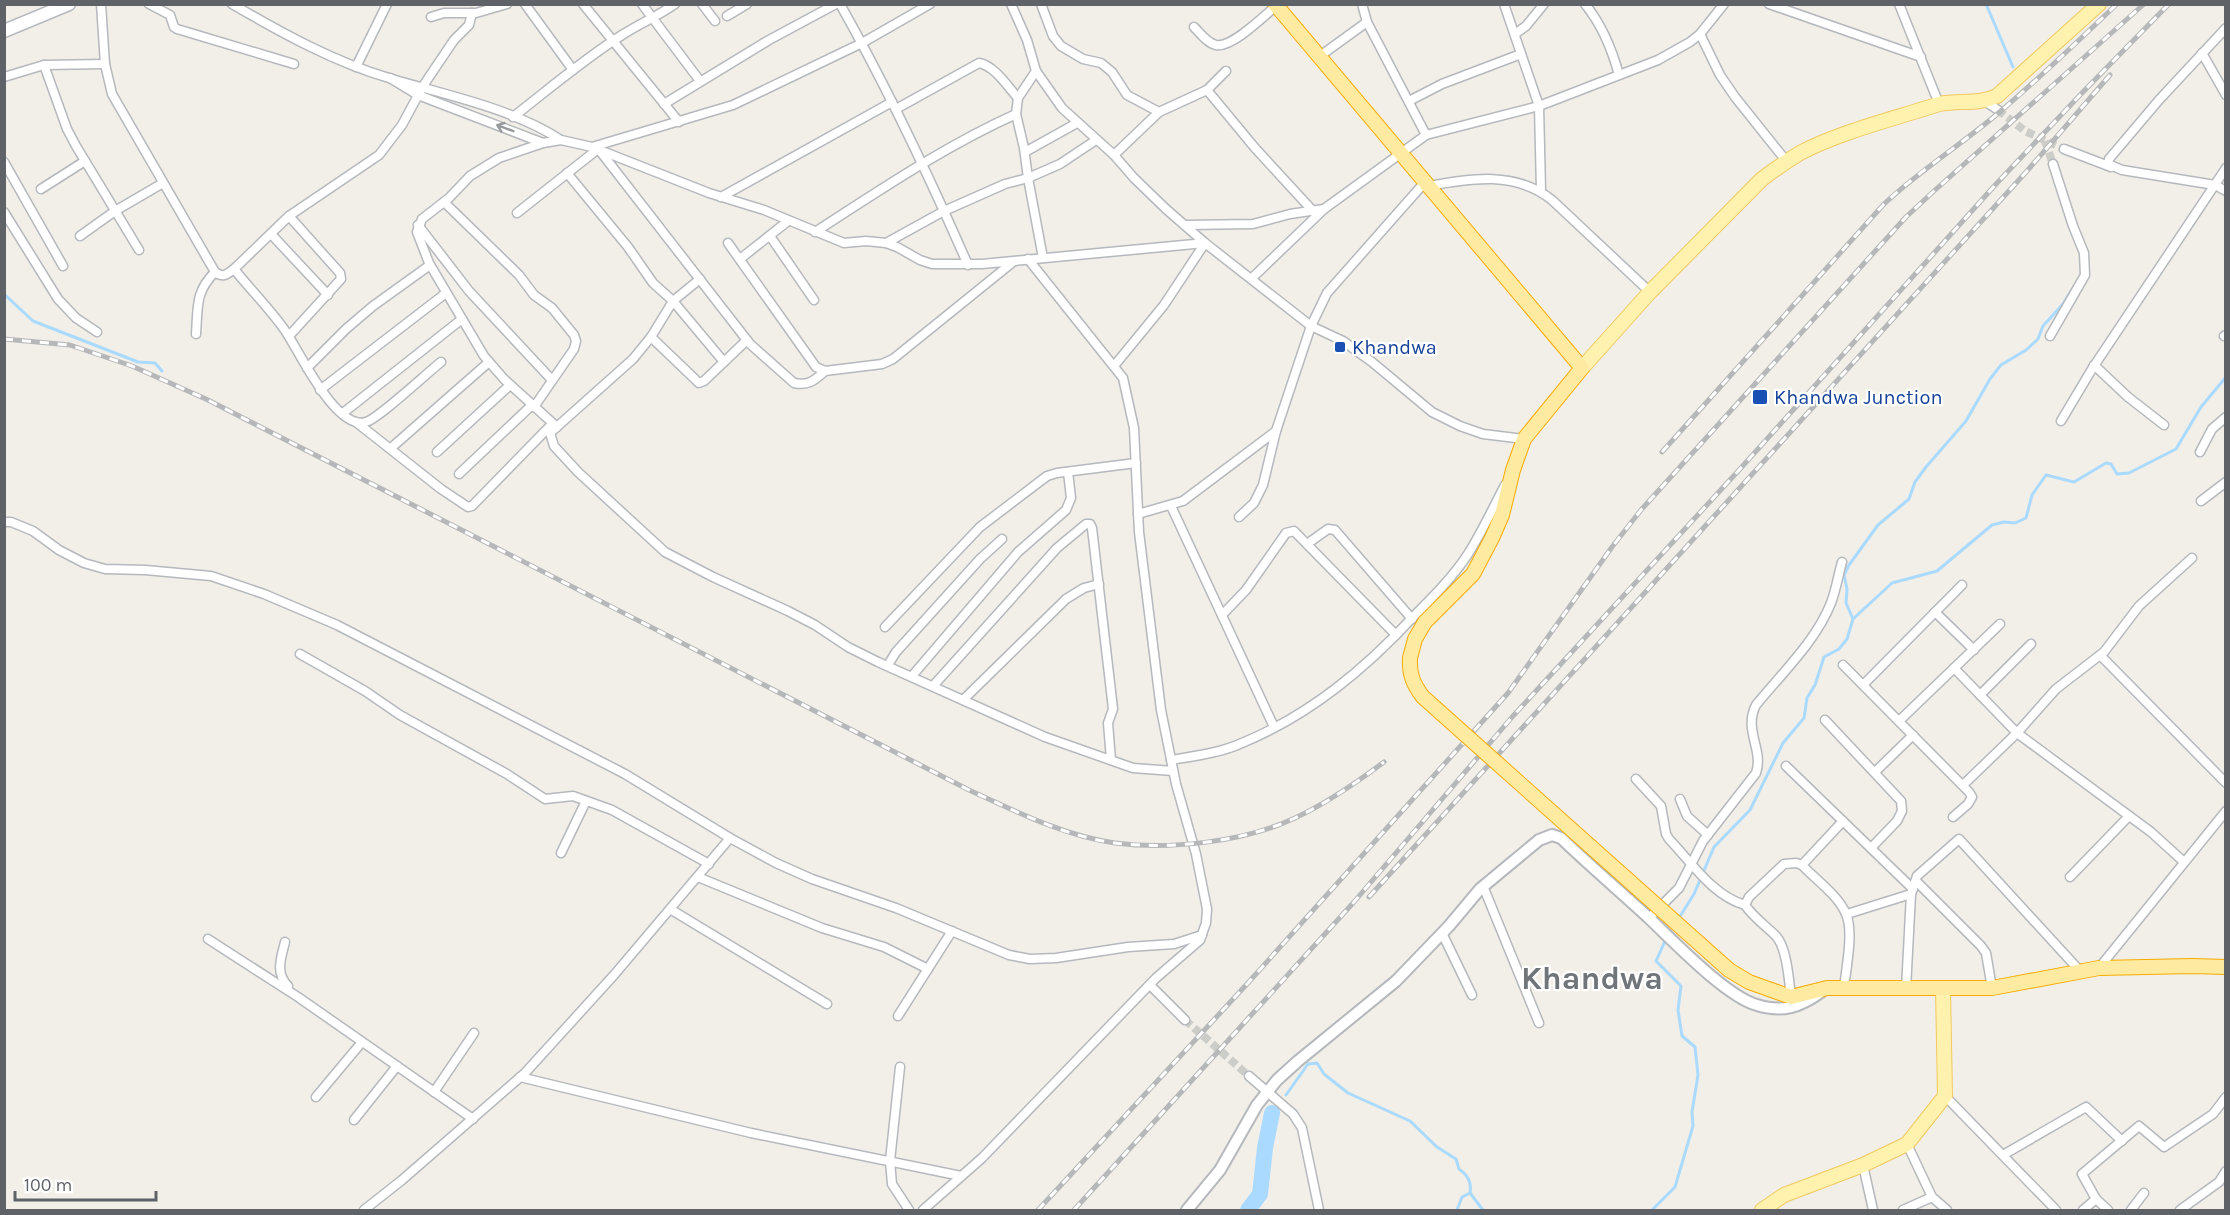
<svg xmlns="http://www.w3.org/2000/svg" width="2230" height="1215" viewBox="0 0 2230 1215" font-family="Karla,sans-serif">
<style>
.lines{fill:none;stroke-linecap:round;stroke-linejoin:round}
.stream{stroke:#aadaff;stroke-width:3}
.river{stroke:#aadaff;stroke-width:16}
.minor-tunnel{stroke:#ccccc8;stroke-width:8;stroke-dasharray:8 4;stroke-linecap:butt}
.minor-casing{stroke:#b5b8bc;stroke-width:11}
.tertiary-casing{stroke:#b5b8bc;stroke-width:14}
.secondary-casing{stroke:#b6babf;stroke-width:15}
.primary-casing{stroke:#f2c960;stroke-width:16}
.trunk-casing{stroke:#f9ab00;stroke-width:16}
.minor{stroke:#fff;stroke-width:8}
.tertiary{stroke:#fff;stroke-width:10}
.secondary{stroke:#fff;stroke-width:12}
.primary{stroke:#fff2af;stroke-width:14}
.trunk{stroke:#feeaa1;stroke-width:14}
.rail-casing{stroke:#b6b7b8;stroke-width:5}
.rail{stroke:#fff;stroke-width:3;stroke-dasharray:9;stroke-linecap:butt}
.trunk-bridge-casing{stroke:#f9ab00;stroke-width:16;stroke-linecap:butt}
.trunk-bridge{stroke:#feeaa1;stroke-width:14}
.oneway{stroke:#979a9d}
.transit-dot{fill:#1a4fb4;stroke:#fff;stroke-width:2}
.labels{text-anchor:middle;dominant-baseline:central;stroke-width:4.5;stroke-linejoin:round;paint-order:stroke}
.transit-label{font-size:20px;fill:#164399;stroke:#fff;text-anchor:start}
.town-label{font-size:32px;font-weight:bold;fill:#70757a;stroke:#fff}
</style>
<rect width="100%" height="100%" fill="#f1efe8"/>
<g class="lines">
<!-- stream -->
<g class="stream">
<polyline points="1986,4 2013,67"/>
<polyline points="4,294 33,321 138,362 155,363 162,371"/>
<polyline points="1853,619 1846,603 1847,589 1844,575 1849,565 1878,525 1909,499 1915,482 1926,467 1966,421 1990,379 2001,365 2026,350 2038,339 2043,326 2063,304 2073,288"/>
<polyline points="1679,918 1694,894 1714,847 1750,810 1783,743 1804,718 1807,698 1815,685 1824,657 1839,649 1847,639 1853,619 1892,583 1937,571 1992,525 2004,522 2015,523 2026,518 2032,495 2046,475 2074,482 2106,463 2111,464 2117,474 2129,473 2176,449 2201,407 2226,377"/>
<path d="M1286,1095l22,-31 9,-1 7,11 24,19 62,28 27,26 19,12 3,10c9,6 13,13 11,24l-8,4 -5,13"/>
<polyline points="1470,1193 1483,1210"/>
<polyline points="1652,1210 1675,1187 1693,1126 1692,1112 1698,1075 1695,1047 1682,1036 1678,1010 1681,986 1656,961 1666,939"/>
</g>
<!-- river -->
<polyline class="river" points="1248,1210 1260,1194 1265,1148 1272,1113"/>
<!-- minor-tunnel -->
<g class="minor-tunnel">
<polyline points="1998,110 2025,131 2064,149"/>
<polyline points="2045,141 2053,164"/>
<polyline points="1185,1020 1249,1076"/>
</g>
<defs>
<g id="minor">
<path d="M101,4l4,60 7,30 103,178c8,6 11,3 19,-3l55,-53 90,-61 23,-30 21,-39 31,-46 15,-15 3,-12"/>
<polyline points="149,4 170,15 174,27 177,29 294,64"/>
<path d="M232,4c50,29 102,58 157,74 56,17 123,30 172,62"/>
<polyline points="525,4 573,70"/>
<polyline points="583,4 679,122"/>
<polyline points="642,4 700,81"/>
<polyline points="702,4 715,21"/>
<path d="M840,4c48,85 89,172 128,261"/>
<polyline points="1011,4 1027,40 1036,71 1062,108 1114,155 1134,178 1166,209 1205,243 1311,326 1343,341 1372,362 1432,412 1460,426 1483,434 1524,439"/>
<polyline points="1041,4 1053,36 1061,46 1083,59 1101,63 1112,72 1127,95 1159,112"/>
<polyline points="1362,4 1367,22 1426,135"/>
<polyline points="1504,4 1539,106 1541,191"/>
<path d="M1585,4c17,21 27,45 34,71"/>
<polyline points="1769,4 1921,57"/>
<polyline points="1899,4 1939,104"/>
<polyline points="727,16 747,4"/>
<polyline points="431,17 444,13 476,13 507,4"/>
<path d="M1194,27c6,6 13,16 22,18 16,3 48,-29 60,-39"/>
<polyline points="2226,28 2159,100 2109,159 2108,164 2122,170 2215,185 2226,191"/>
<polyline points="1515,34 1526,26 1544,4"/>
<polyline points="1700,34 1720,75 1735,97 1787,162"/>
<polyline points="2202,53 2226,95"/>
<polyline points="1320,56 1367,22"/>
<polyline points="44,65 67,129 76,146 139,250"/>
<polyline points="356,67 387,4"/>
<polyline points="1036,71 1018,98 1016,114 1024,148 1028,178 1043,258"/>
<polyline points="4,77 44,65 105,64"/>
<polyline points="390,78 418,95 543,143 561,140 592,147 709,193 764,210 844,243 866,241 886,243 897,247 920,260 932,264 982,264 1205,243"/>
<polyline points="1207,90 1255,148 1312,210"/>
<polyline points="1409,101 1442,84 1521,54"/>
<polyline points="1986,102 1998,110"/>
<polyline points="664,104 769,40 836,4"/>
<path d="M896,109l83,-46c16,3 28,23 39,35"/>
<path d="M513,117c36,-28 71,-58 109,-82 17,-11 36,-19 53,-31"/>
<polyline points="543,143 499,158 470,176 449,198 422,219 417,232 429,263 484,356 504,379 557,427"/>
<polyline points="592,147 733,105 862,43 930,4"/>
<polyline points="2064,149 2111,167"/>
<path d="M600,151l150,193 44,39c14,3 20,-2 31,-12"/>
<polyline points="1025,152 1077,123"/>
<polyline points="1114,155 1159,112 1207,90 1226,71"/>
<polyline points="4,162 63,266"/>
<polyline points="567,173 628,247 653,283 673,301 724,362"/>
<path d="M1429,186c42,-8 87,-15 123,14l98,92"/>
<polyline points="41,189 85,161"/>
<polyline points="721,197 892,102"/>
<polyline points="444,202 519,275 534,295 552,308 574,335 576,341 574,349 534,407"/>
<polyline points="4,212 58,299 76,318 97,332"/>
<polyline points="517,213 598,149"/>
<polyline points="418,225 469,291 552,380"/>
<polyline points="1186,225 1253,224 1290,214 1324,209 1426,135 1539,106 1658,60 1690,42 1700,34 1724,4"/>
<path d="M815,232c65,-42 130,-86 201,-118"/>
<polyline points="271,234 328,295"/>
<polyline points="80,236 115,211 163,183"/>
<polyline points="770,236 814,300"/>
<polyline points="728,243 816,367 825,371 882,364 893,359 1013,262"/>
<polyline points="886,243 944,211 1005,184 1028,178 1060,164 1096,140"/>
<polyline points="740,259 788,221"/>
<path d="M234,269c16,20 35,39 50,60 14,19 51,102 82,93 13,-4 61,-49 75,-60"/>
<polyline points="700,279 673,301 651,337 633,359 550,433 554,446 578,472 665,552 713,577 788,611 815,625 848,647 878,662 1045,737 1133,768 1173,771"/>
<polyline points="1251,279 1324,209"/>
<path d="M196,334c2,-27 -1,-42 19,-62"/>
<polyline points="289,336 341,279 340,273 289,216"/>
<polyline points="2050,336 2085,275 2084,253 2073,226 2053,164"/>
<polyline points="2224,336 2226,335"/>
<polyline points="651,337 699,383 704,381 747,340"/>
<polyline points="2094,365 2128,397 2164,425"/>
<polyline points="1114,366 1164,305 1205,243"/>
<polyline points="307,368 346,329 373,306 430,265"/>
<polyline points="320,390 446,293"/>
<polyline points="343,413 462,319"/>
<polyline points="2061,421 2092,369 2226,168"/>
<polyline points="356,422 441,489 468,507 472,506 552,424"/>
<polyline points="391,448 489,362"/>
<polyline points="437,452 510,385"/>
<polyline points="2200,452 2212,429 2226,417"/>
<polyline points="459,474 532,405"/>
<polyline points="2201,501 2226,482"/>
<polyline points="1171,506 1274,727"/>
<polyline points="1138,514 1183,501 1276,431"/>
<polyline points="1239,517 1254,503 1263,485 1276,431 1311,326 1327,293 1425,182"/>
<polyline points="4,522 11,522 33,531 59,550 84,563 105,569 145,570 211,576 264,594 337,625 625,774 730,838 776,863 812,879 896,908 1009,955 1030,959 1056,958 1128,947 1174,944 1202,935"/>
<polyline points="1307,544 1328,529 1335,530 1412,619"/>
<polyline points="1935,612 1974,650"/>
<polyline points="1222,615 1246,590 1286,533 1294,531 1396,635"/>
<polyline points="885,627 980,527 1047,476 1057,473 1136,463"/>
<polyline points="300,654 365,691 400,715 507,774 545,799 573,796 612,810 709,864"/>
<polyline points="2100,655 2226,783"/>
<polyline points="888,665 896,652 980,559 1002,539"/>
<polyline points="1843,665 1969,792 1972,797 1968,804 1953,817"/>
<polyline points="1954,668 2017,733 2151,832 2184,862"/>
<polyline points="912,676 1018,552 1066,510 1071,498 1068,472"/>
<polyline points="1863,685 1962,585"/>
<polyline points="933,686 1057,548 1086,524 1090,524 1092,528 1113,709 1108,723 1111,760"/>
<polyline points="1980,695 2031,644"/>
<polyline points="963,700 1066,599 1084,588 1099,584"/>
<polyline points="1825,720 1901,801 1902,811 1897,821 1871,848"/>
<polyline points="1899,721 2000,624"/>
<path d="M1171,760c24,-4 49,-7 71,-17 68,-28 123,-74 172,-127 19,-19 39,-39 54,-62 14,-22 25,-46 37,-69"/>
<polyline points="1786,766 1913,889"/>
<polyline points="1875,772 1913,735"/>
<path d="M1636,779l25,27 5,28 3,5c22,23 44,57 76,66"/>
<polyline points="1963,785 2017,733 2056,689 2104,652 2139,606 2192,558"/>
<polyline points="1680,799 1687,816 1708,835"/>
<polyline points="561,853 586,801"/>
<polyline points="1802,865 1843,821"/>
<polyline points="698,877 822,928 884,947 928,969"/>
<polyline points="2070,877 2129,816"/>
<polyline points="1916,881 1981,946 1986,953 1992,988"/>
<polyline points="1483,886 1539,1023"/>
<polyline points="670,909 827,1004"/>
<polyline points="1847,914 1911,894"/>
<path d="M1649,918l30,-30 24,-47 53,-68c8,-23 -13,-43 0,-68 26,-32 60,-64 75,-102 5,-13 7,-27 11,-41"/>
<polyline points="1442,933 1472,995"/>
<polyline points="208,939 298,997 473,1119"/>
<path d="M285,942c-4,16 -10,31 3,44"/>
<polyline points="2099,968 2226,811"/>
<polyline points="1150,985 1185,1020"/>
<polyline points="1906,989 1911,894 1917,876 1959,839 2080,971"/>
<path d="M1791,997c-2,-16 -4,-49 -15,-61 -11,-11 -22,-18 -31,-31l4,-8 35,-33 12,-1 6,2c14,15 36,30 44,49 8,17 0,55 -2,74"/>
<polyline points="898,1016 952,931"/>
<polyline points="900,1067 890,1161 892,1184 909,1210"/>
<polyline points="1249,1076 1293,1114 1302,1128 1319,1210"/>
<polyline points="520,1077 751,1133 961,1176"/>
<polyline points="434,1092 474,1033"/>
<polyline points="1945,1096 2056,1210"/>
<polyline points="316,1097 362,1042"/>
<polyline points="354,1120 397,1066"/>
<polyline points="1907,1144 1932,1197 1947,1210"/>
<polyline points="2003,1155 2086,1107 2122,1141"/>
<polyline points="1863,1165 1873,1210"/>
<polyline points="2096,1199 2108,1210"/>
<polyline points="364,1210 402,1180 525,1073 614,975 730,838"/>
<polyline points="923,1210 982,1158 1156,978 1200,940 1206,923 1207,909 1196,854 1176,784 1161,710 1139,532 1134,428 1123,378 1028,259"/>
<polyline points="1903,1210 1932,1197"/>
<polyline points="2083,1210 2096,1199 2082,1174 2139,1126 2164,1147 2213,1114 2226,1097"/>
<polyline points="2131,1210 2144,1193"/>
<polyline points="2180,1210 2219,1182 2226,1171"/>
</g>
<path id="tertiary" d="M1187,1210l33,-40 37,-65 20,-25 21,-19 98,-80 53,-55 31,-37 59,-49 13,-5 9,3c29,28 60,54 89,81 24,23 77,78 107,86 26,8 43,2 64,-13"/>
<polyline id="secondary" points="4,31 69,4"/>
<g id="primary">
<path d="M1582,368l68,-76 112,-113c12,-9 25,-18 38,-26 39,-21 97,-35 139,-49 21,-4 39,1 58,-8l102,-92"/>
<polyline points="1762,1210 1784,1195 1863,1165 1907,1144 1945,1096 1943,989"/>
</g>
<g id="trunk">
<polyline points="1275,4 1582,368 1524,439 1513,470 1502,515 1492,538 1473,574 1425,622 1415,639 1410,658"/>
<polyline points="1777,992 1791,997 1827,988 1992,988 2099,968 2193,966 2226,967"/>
</g>
</defs>
<!-- minor casing -->
<use href="#minor" class="minor-casing"/>
<!-- tertiary casing -->
<use href="#tertiary" class="tertiary-casing"/>
<!-- secondary casing -->
<use href="#secondary" class="secondary-casing"/>
<!-- primary casing -->
<use href="#primary" class="primary-casing"/>
<!-- trunk casing -->
<use href="#trunk" class="trunk-casing"/>
<!-- minor -->
<use href="#minor" class="minor"/>
<!-- tertiary -->
<use href="#tertiary" class="tertiary"/>
<!-- secondary -->
<use href="#secondary" class="secondary"/>
<!-- primary -->
<use href="#primary" class="primary"/>
<!-- trunk -->
<use href="#trunk" class="trunk"/>
<defs>
<g id="rail">
<path d="M4,339l66,6 62,21 76,34 761,390c46,21 95,46 146,53 55,7 129,-1 180,-25 32,-15 61,-35 89,-56"/>
<path d="M1662,452l222,-248c37,-35 80,-61 118,-94 40,-34 77,-70 115,-106"/>
<polyline points="1369,897 2027,171 2110,75"/>
<polyline points="1038,1210 1247,984 1508,693 1612,547 1641,510 1906,217 1934,191 2144,4"/>
<polyline points="1074,1210 1354,902 1513,716 1740,469 1997,183 2081,94 2169,4"/>
</g>
</defs>
<!-- rail casing -->
<use href="#rail" class="rail-casing"/>
<!-- rail -->
<use href="#rail" class="rail"/>
<defs>
<path id="trunk-bridge" d="M1410,658c-1,16 3,26 13,39l306,273 20,12 28,10"/>
</defs>
<!-- trunk-bridge casing -->
<use href="#trunk-bridge" class="trunk-bridge-casing"/>
<!-- trunk-bridge -->
<use href="#trunk-bridge" class="trunk-bridge"/>
</g>
<!-- one-way arrows -->
<defs><path id="oneway-shaft" d="M-6 0H5M1.5-3L5.5 0L1.5 3" fill="none" stroke-width="1.6" stroke-linecap="round" stroke-linejoin="round" transform="scale(1.5)"/></defs>
<use class="oneway" href="#oneway-shaft" transform="translate(505 128) rotate(-159)"/>
<!-- markers -->
<g class="transit-dot">
<rect x="1334" y="341" width="12" height="12" rx="3"/>
<rect x="1752" y="389" width="16" height="16" rx="3"/>
</g>
<g class="labels">
<!-- transit labels -->
<g class="transit-label">
<text x="1352" y="347">Khandwa</text>
<text x="1774" y="397">Khandwa Junction</text>
</g>
<!-- town labels -->
<g class="town-label">
<text x="1592" y="978">Khandwa</text>
</g>
</g>
<!-- border -->
<rect width="2230" height="1215" fill="none" stroke="#5f6368" stroke-width="12"/>
<!-- scale -->
<path d="M15 1191v9h141v-9" fill="none" stroke="#5f6368" stroke-width="3"/>
<text x="24" y="1191" font-size="18" fill="#5f6368" stroke="#ffffff" stroke-width="4.5" paint-order="stroke">100 m</text>
</svg>
